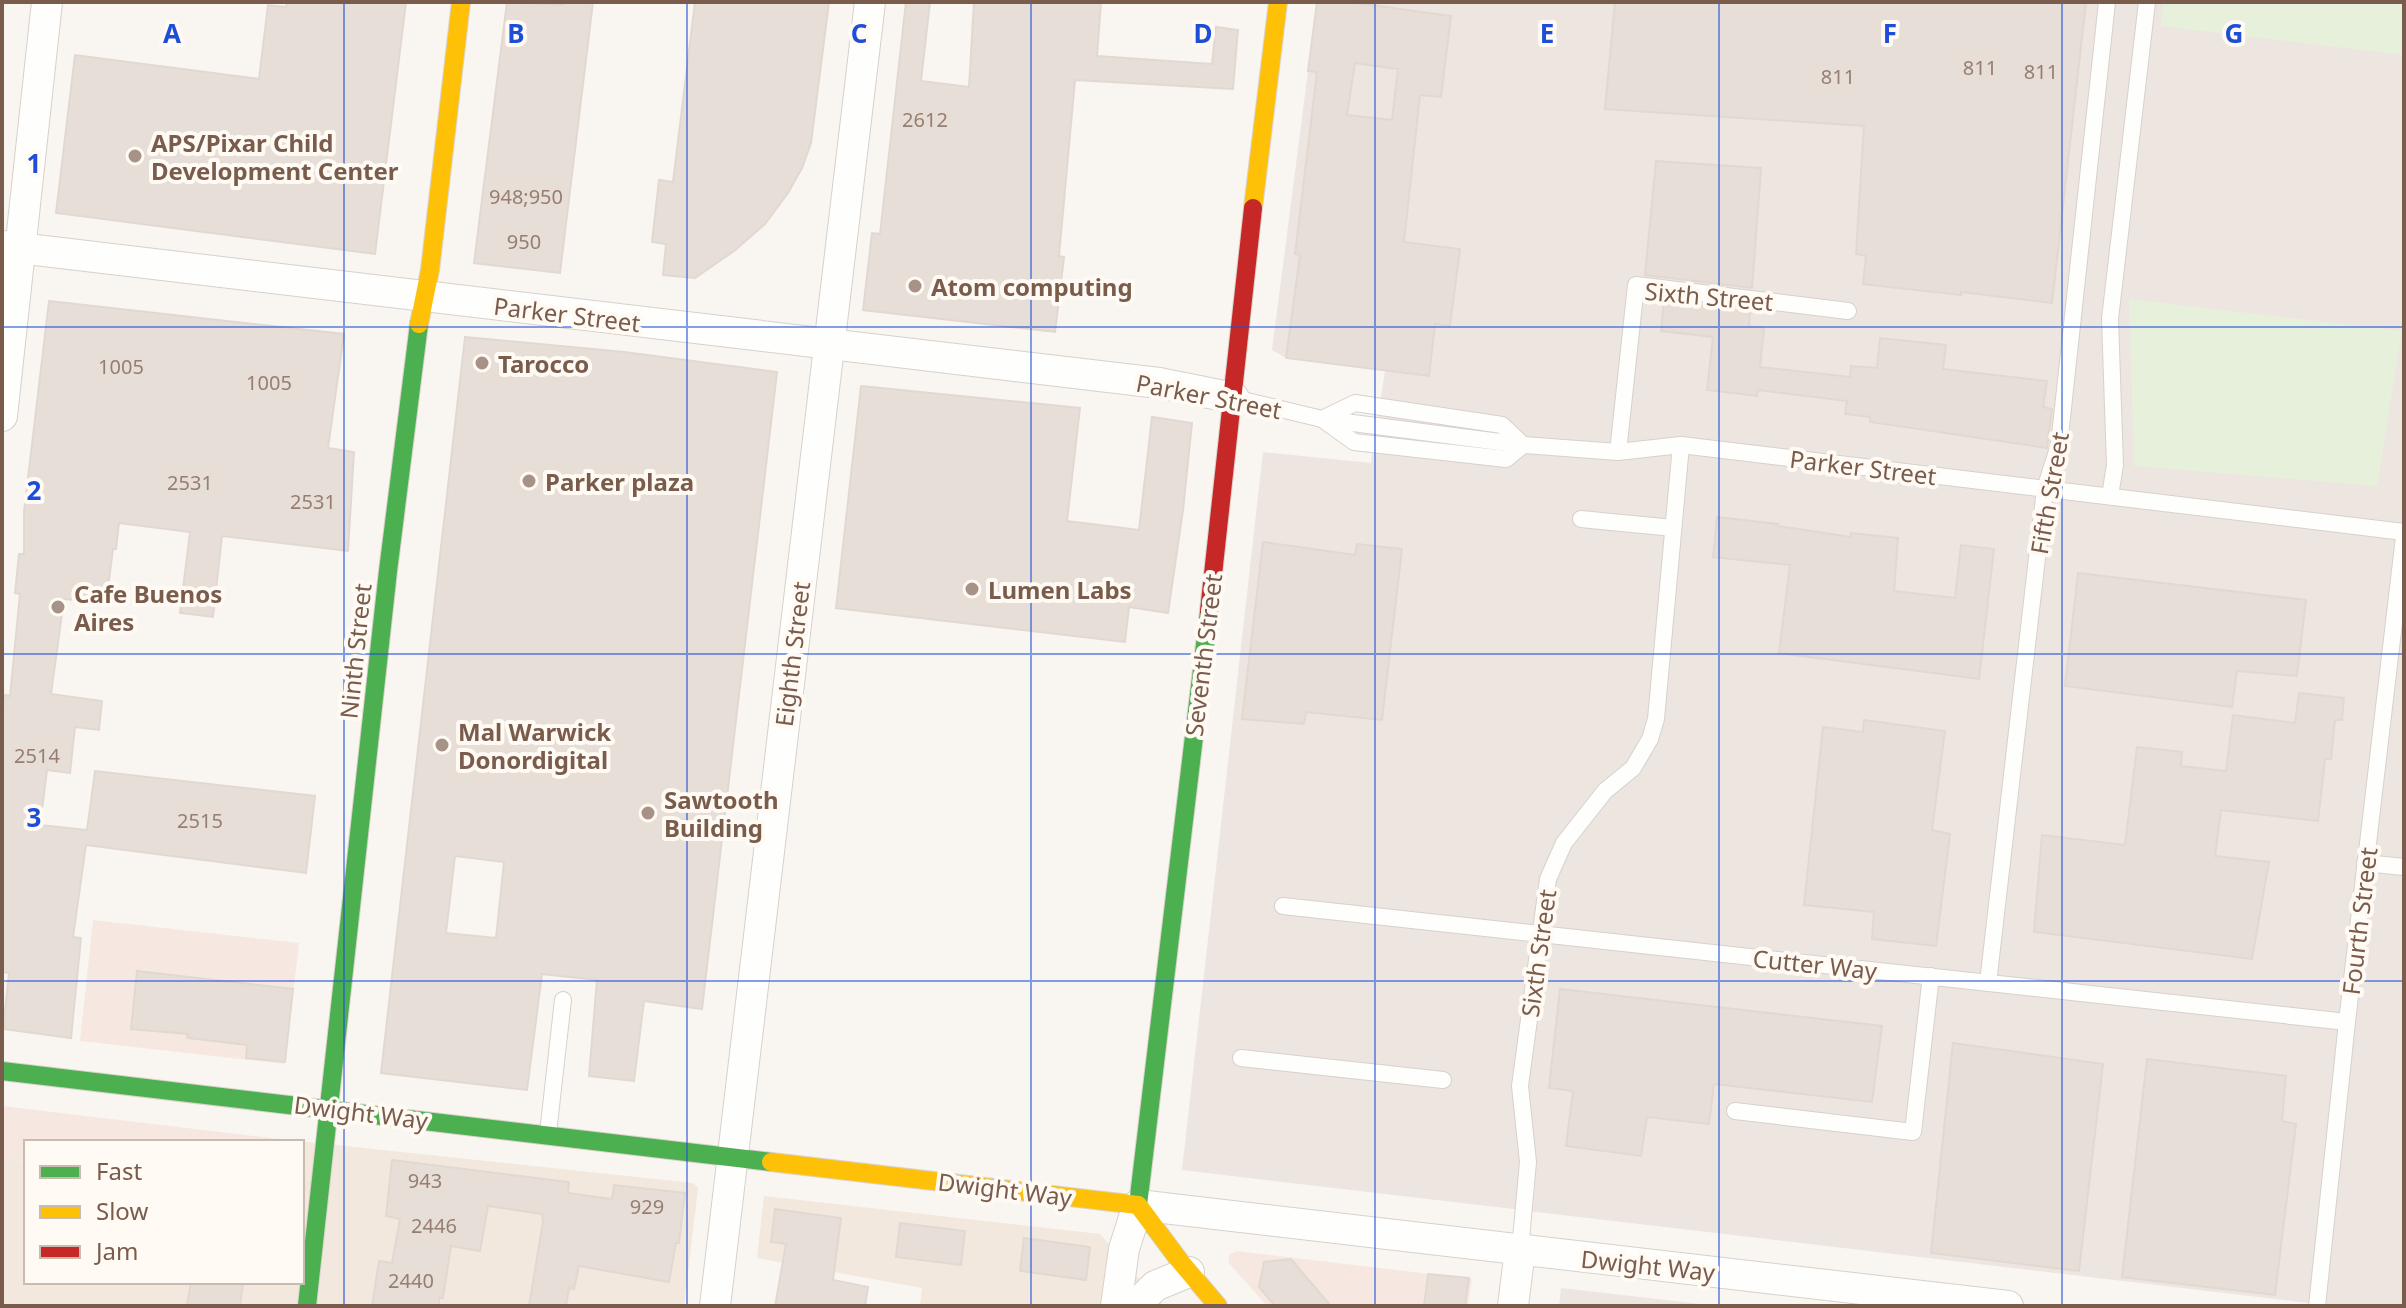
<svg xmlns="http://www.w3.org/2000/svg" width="2406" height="1308" viewBox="0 0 2406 1308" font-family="'Noto Sans',sans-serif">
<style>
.residential{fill:#f2e8de}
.commercial{fill:#f6e8e1}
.industrial{fill:#ede5e0}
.green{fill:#e7f0db}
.building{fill:#e6ded7;stroke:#e2d8d2;stroke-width:2;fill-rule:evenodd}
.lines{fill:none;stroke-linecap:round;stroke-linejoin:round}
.lane-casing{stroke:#d7d1cb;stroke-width:18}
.street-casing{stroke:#d7d1cb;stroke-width:32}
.fast-casing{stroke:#d9d2cb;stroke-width:20}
.slow-casing{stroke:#d9d2cb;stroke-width:20}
.jam-casing{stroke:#d9d2cb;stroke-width:20}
.lane{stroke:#fefefd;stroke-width:16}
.street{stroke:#fefefd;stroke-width:30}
.fast{stroke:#4caf50;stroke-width:18}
.slow{stroke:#ffc107;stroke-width:18}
.jam{stroke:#c62828;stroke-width:18}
.grid{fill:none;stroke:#1d4ed8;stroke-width:2;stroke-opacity:0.55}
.poi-dot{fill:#a69286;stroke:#fffaf3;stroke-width:3}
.labels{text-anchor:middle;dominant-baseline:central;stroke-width:8;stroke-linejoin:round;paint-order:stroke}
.number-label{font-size:20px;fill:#977e72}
.poi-label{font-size:24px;font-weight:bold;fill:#7a5c4d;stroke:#fffaf3;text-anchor:start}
.street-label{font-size:24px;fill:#7a5c4d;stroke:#fffaf3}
.grid-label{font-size:26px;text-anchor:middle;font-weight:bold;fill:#1d4ed8;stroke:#fffaf3;stroke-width:8;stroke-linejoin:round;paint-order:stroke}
</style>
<rect width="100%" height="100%" fill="#f9f5f0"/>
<!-- residential -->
<g class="residential">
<polygon points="279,1139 693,1183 698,1188 684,1306 2,1306 2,1158 26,1162 26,1282 302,1282 302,1142 278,1142"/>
<polygon points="764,1196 1100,1234 1163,1306 920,1306 922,1288 757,1258"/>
</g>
<!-- commercial -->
<g class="commercial">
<polygon points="93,920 299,943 285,1064 80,1041"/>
<polygon points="2,1106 279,1139 278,1142 26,1142 26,1162 2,1158"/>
<polygon points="1237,1251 1472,1279 1468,1306 1267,1306 1228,1262 1230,1254"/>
</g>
<!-- industrial -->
<g class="industrial">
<polygon points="1317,2 2404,2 2404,1306 2334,1306 1182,1170 1263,452 1371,463 1385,371 1286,358 1272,350"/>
<polygon points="1561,1288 1718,1306 1559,1306"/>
</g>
<!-- green -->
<g class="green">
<polygon points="2163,2 2404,2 2404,55 2161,26"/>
<polygon points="2129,299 2402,331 2377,486 2134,466"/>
</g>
<!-- building -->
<g class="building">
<polygon points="287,2 406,2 375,254 56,213 75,55 259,79 268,5 286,7"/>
<polygon points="507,2 564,5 565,2 593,2 560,273 474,263"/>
<polygon points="695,2 829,2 811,143 802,168 788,193 765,224 734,251 695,278 663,275 666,244 652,242 659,180 673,182"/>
<polygon points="906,2 930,2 921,81 969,87 974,2 1101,2 1097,56 1212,64 1216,27 1238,30 1233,89 1075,80 1059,256 1064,257 1055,332 863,310 872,233 880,234"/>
<path d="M1317,2h33l101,14 -10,81 -21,-2 -16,147 56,7 -10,77 -15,-2 -6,52 -143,-18 14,-103 -5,-1 22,-182 -9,-1zM1355,63l43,6 -6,51 -45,-5z"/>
<polygon points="1615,2 2086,2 2052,303 1961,292 1961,295 1863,284 1866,256 1856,254 1864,126 1605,109"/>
<polygon points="1656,161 1761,168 1752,288 1645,275"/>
<polygon points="1664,300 1750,310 1749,326 1764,328 1760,367 1850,377 1851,366 1877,368 1880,338 1946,345 1943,369 2047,381 2043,407 2052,409 2047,448 1870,422 1870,417 1845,414 1847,401 1758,390 1757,396 1707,390 1713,337 1661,331"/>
<polygon points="49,301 344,334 328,448 354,452 348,551 222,536 213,617 180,613 190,532 119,523 116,549 113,549 106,603 64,599 51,694 102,701 99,730 75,727 70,773 47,770 40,825 87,830 95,771 315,796 306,873 86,845 73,937 81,938 71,1038 3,1029 9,973 2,972 2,716 4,695 10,696 20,594 15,593 19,554 24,554 24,512"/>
<path d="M465,337l159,15 153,20 -75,637 -58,-8 -10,80 -45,-5 8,-96 -55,-6 -15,116 -146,-17zM455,856l49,6 -8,76 -50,-5z"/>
<polygon points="861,386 1080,408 1067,521 1139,530 1152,417 1192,423 1183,510 1168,613 1129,607 1125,642 836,608"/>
<polygon points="1717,517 1778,524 1778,526 1851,537 1851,533 1898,538 1894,591 1955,598 1961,545 1994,549 1979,679 1779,653 1790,565 1713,557"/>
<polygon points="1263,542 1355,555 1357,544 1402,549 1382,720 1306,712 1304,724 1242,719"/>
<polygon points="2078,573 2306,600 2297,676 2237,671 2232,707 2065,686"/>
<polygon points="2299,693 2344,698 2342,720 2335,720 2331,759 2325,759 2318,821 2221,810 2215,856 2269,862 2252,959 2034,932 2042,835 2125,845 2137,747 2182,752 2181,766 2226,771 2233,715 2295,723"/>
<polygon points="1864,720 1945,731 1932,830 1950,834 1936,946 1872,939 1874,912 1804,905 1823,727 1863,732"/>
<polygon points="137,971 293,989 285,1062 246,1058 247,1045 187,1038 188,1034 131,1029"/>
<polygon points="1560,989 1882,1026 1872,1102 1714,1084 1709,1124 1647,1117 1641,1156 1566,1146 1573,1091 1549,1088"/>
<polygon points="1953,1043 2103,1064 2079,1271 1931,1253"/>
<polygon points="2147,1059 2286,1076 2282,1121 2296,1124 2275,1295 2122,1277"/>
<polygon points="392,1160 569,1182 568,1193 612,1199 614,1185 685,1193 679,1243 676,1243 669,1282 579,1266 574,1289 569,1288 566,1306 529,1306 543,1222 542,1214 488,1206 480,1251 451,1246 443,1298 439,1298 439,1306 372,1306 379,1261 392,1263 400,1219 386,1216"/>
<polygon points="775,1209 841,1218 833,1280 868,1287 865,1306 775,1306 786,1244 771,1242"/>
<polygon points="900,1223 965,1231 961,1265 896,1257"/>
<polygon points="1024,1238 1090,1247 1086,1280 1020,1271"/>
<polygon points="1291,1259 1331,1306 1275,1306 1259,1287 1264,1262"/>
<polygon points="1428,1274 1469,1278 1465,1306 1424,1306"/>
<polygon points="191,1282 243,1282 240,1306 187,1306"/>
</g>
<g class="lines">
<defs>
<g id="lane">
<polyline points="1234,398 1322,419 1354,442 1506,459 1523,445"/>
<polyline points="1324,418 1355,403 1502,425 1523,445"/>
<polyline points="1322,419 1523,445 1618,452 1681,445 2404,532"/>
<polyline points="1618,452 1636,285 1848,311"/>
<polyline points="2110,496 2115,465 2110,319 2147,2"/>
<polyline points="1581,519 1673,528"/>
<polyline points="2365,863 2404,867"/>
<polyline points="1283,906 2347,1022"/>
<polyline points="1988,983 2045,489 2059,445 2107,2"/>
<polyline points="1241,1058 1443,1080"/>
<polyline points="1735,1111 1913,1132 1931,976"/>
<polyline points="548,1133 563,1000"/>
<polyline points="1520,1250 1528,1162 1520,1086 1548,879 1564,843 1605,791 1633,768 1650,739 1656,719 1681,445"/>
<polyline points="2317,1306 2347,1022 2404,537"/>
</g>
<g id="street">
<polyline points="2,246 1159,383 1234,398"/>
<polyline points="2,416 47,2"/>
<polyline points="715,1306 870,2"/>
<polyline points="1116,1306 1124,1249 1138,1205 2008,1306"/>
<polyline points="1135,1306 1155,1286 1189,1272"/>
<polyline points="1513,1306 1520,1250"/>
</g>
<g id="fast">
<polyline points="2,1071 771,1162"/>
<polyline points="1138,1205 1209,611"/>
<polyline points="307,1306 388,571 419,324"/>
</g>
<g id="slow">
<polyline points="1253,208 1278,2"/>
<polyline points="419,324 430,270 461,2"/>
<polyline points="771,1162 1138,1205"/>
<polyline points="1138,1205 1179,1260 1218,1306"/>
</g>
<polyline id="jam" points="1209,611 1253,208"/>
</defs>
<!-- lane casing -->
<use href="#lane" class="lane-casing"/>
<!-- street casing -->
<use href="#street" class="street-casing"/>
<!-- fast casing -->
<use href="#fast" class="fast-casing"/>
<!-- slow casing -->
<use href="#slow" class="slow-casing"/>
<!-- jam casing -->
<use href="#jam" class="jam-casing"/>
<!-- lane -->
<use href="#lane" class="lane"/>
<!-- street -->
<use href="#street" class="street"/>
<!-- fast -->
<use href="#fast" class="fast"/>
<!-- slow -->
<use href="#slow" class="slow"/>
<!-- jam -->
<use href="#jam" class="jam"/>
</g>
<!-- grid -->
<path class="grid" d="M344,2v1304M687,2v1304M1031,2v1304M1375,2v1304M1719,2v1304M2062,2v1304M2,327h2402M2,654h2402M2,981h2402"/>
<!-- markers -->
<g class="poi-dot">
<circle cx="135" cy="156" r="8"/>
<circle cx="915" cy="286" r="8"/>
<circle cx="482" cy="363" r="8"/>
<circle cx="529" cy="481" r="8"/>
<circle cx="972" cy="589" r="8"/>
<circle cx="58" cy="607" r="8"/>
<circle cx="442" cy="745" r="8"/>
<circle cx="648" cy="813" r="8"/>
</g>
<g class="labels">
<!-- number labels -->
<g class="number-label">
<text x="1980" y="67">811</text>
<text x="2041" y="71">811</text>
<text x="1838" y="76">811</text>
<text x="925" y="119">2612</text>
<text x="526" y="196">948;950</text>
<text x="524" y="241">950</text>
<text x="121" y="366">1005</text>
<text x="269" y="382">1005</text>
<text x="190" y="482">2531</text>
<text x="313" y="501">2531</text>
<text x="37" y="755">2514</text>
<text x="200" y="820">2515</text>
<text x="425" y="1180">943</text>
<text x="647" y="1206">929</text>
<text x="434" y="1225">2446</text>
<text x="411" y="1280">2440</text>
</g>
<!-- poi labels -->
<g class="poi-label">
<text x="151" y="142">APS/Pixar Child<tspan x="151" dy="28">Development Center</tspan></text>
<text x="931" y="286">Atom computing</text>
<text x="498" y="363">Tarocco</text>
<text x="545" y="481">Parker plaza</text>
<text x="988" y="589">Lumen Labs</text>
<text x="74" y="593">Cafe Buenos<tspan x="74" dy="28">Aires</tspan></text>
<text x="458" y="731">Mal Warwick<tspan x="458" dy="28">Donordigital</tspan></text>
<text x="664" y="799">Sawtooth<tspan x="664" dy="28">Building</tspan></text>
</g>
<!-- street labels -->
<g class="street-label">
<text transform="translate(1709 296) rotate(5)">Sixth Street</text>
<text transform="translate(567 314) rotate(7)">Parker Street</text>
<text transform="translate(1209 396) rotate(11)">Parker Street</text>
<text transform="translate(1863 467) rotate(7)">Parker Street</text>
<text transform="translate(2049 493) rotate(-80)">Fifth Street</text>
<text transform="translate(355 651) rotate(-84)">Ninth Street</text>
<text transform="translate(792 654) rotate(-83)">Eighth Street</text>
<text transform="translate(1203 655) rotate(-83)">Seventh Street</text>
<text transform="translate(2359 921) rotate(-83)">Fourth Street</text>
<text transform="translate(1538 953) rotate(-82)">Sixth Street</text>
<text transform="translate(1815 964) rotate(6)">Cutter Way</text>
<text transform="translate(361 1112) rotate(7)">Dwight Way</text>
<text transform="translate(1005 1189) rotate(7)">Dwight Way</text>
<text transform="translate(1648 1265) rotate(6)">Dwight Way</text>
</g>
</g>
<g class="grid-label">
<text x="172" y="43">A</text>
<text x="516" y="43">B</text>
<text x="859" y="43">C</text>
<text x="1203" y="43">D</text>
<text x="1547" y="43">E</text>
<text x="1890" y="43">F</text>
<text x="2234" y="43">G</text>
<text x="34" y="173">1</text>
<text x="34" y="500">2</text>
<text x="34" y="827">3</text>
</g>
<!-- border -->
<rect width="2406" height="1308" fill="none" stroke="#7a5c4d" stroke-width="8"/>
<!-- legend -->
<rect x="24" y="1140" width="280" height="144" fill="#fffaf3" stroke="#cabbb1" stroke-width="2"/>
<rect x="40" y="1166" width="40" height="12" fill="#4caf50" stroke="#cabbb1" stroke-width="2"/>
<text x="96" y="1180" font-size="24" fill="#7a5c4d">Fast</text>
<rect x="40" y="1206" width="40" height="12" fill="#ffc107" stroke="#cabbb1" stroke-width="2"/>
<text x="96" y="1220" font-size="24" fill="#7a5c4d">Slow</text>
<rect x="40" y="1246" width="40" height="12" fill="#c62828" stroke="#cabbb1" stroke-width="2"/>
<text x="96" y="1260" font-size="24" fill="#7a5c4d">Jam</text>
</svg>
